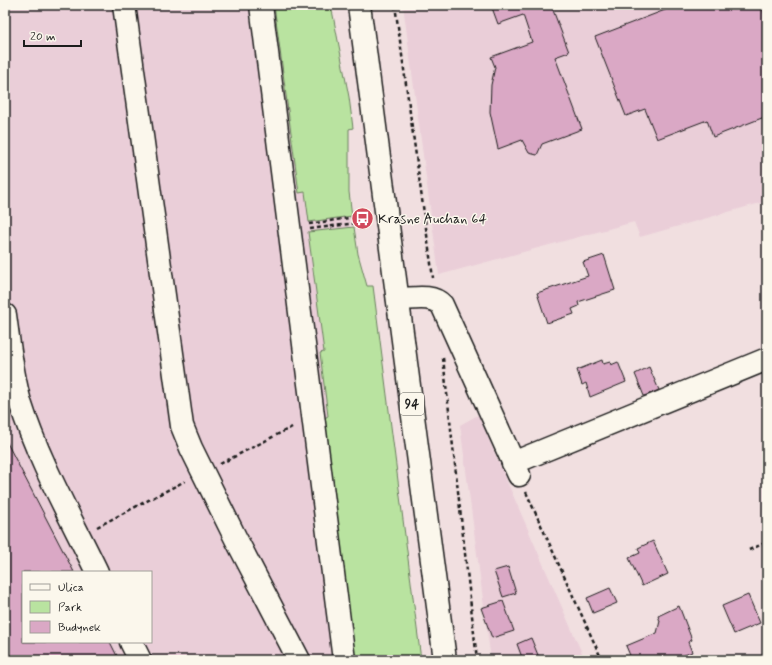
<svg xmlns="http://www.w3.org/2000/svg" width="772" height="665" viewBox="0 0 772 665" font-family="Mynerve,sans-serif">
<style>
.built{fill:#eaced8;fill-rule:evenodd}
.green{fill:#b9e3a0;stroke:#6a805e}
.building{fill:#daa8c5;stroke:#1c1c1c}
.lines{fill:none;stroke-linecap:round;stroke-linejoin:round}
.minor-casing{stroke:#1c1c1c;stroke-width:25}
.major-casing{stroke:#1c1c1c;stroke-width:25}
.path{stroke:#1c1c1c;stroke-width:2.5;stroke-dasharray:4 3;stroke-linecap:butt}
.minor{stroke:#fbf7ec;stroke-width:22}
.major{stroke:#fbf7ec;stroke-width:22}
.labels{text-anchor:middle;dominant-baseline:central;stroke-width:3;stroke-linejoin:round;paint-order:stroke}
.shield{fill:#fbf7ec;stroke:#5f5e5a;stroke-width:1}
.shield-label{font-size:13px;font-weight:bold;fill:#1c1c1c}
.poi-label{font-size:14px;fill:#1c1c1c;stroke:#fbf7ec;text-anchor:start}
</style>
<rect width="100%" height="100%" fill="#f1dfe0"/>
<filter id="ink" filterUnits="userSpaceOnUse"><feTurbulence type="fractalNoise" baseFrequency=".025" numOctaves="2"/><feDisplacementMap in="SourceGraphic" scale="8" xChannelSelector="R" yChannelSelector="G"/><feConvolveMatrix kernelMatrix="1 2 1 2 8 2 1 2 1" color-interpolation-filters="sRGB"/></filter>
<g filter="url(#ink)">
<!-- built -->
<g class="built">
<path d="M5,5h317l33,264 59,391h-409zM23,572h128v70h-128z"/>
<polygon points="403,5 767,5 767,201 640,237 634,222 439,275"/>
<polygon points="478,415 585,660 491,660 460,425"/>
</g>
<!-- green -->
<g class="green">
<polygon points="274,5 331,5 349,97 353,128 349,129 349,192 352,216 309,222 305,192 299,193"/>
<polygon points="354,227 358,254 367,286 373,286 421,660 355,660 323,419 328,416 320,353 324,352 308,232"/>
</g>
<!-- building -->
<g class="building">
<polygon points="491,5 551,5 569,52 555,57 582,129 542,144 537,155 529,153 522,140 498,149 490,112 491,85 495,67 491,57 532,42 523,15 498,24"/>
<polygon points="678,5 761,5 767,21 767,116 713,137 707,120 657,139 645,109 626,116 595,37"/>
<polygon points="604,255 615,290 578,302 579,306 572,309 574,314 547,323 537,293 588,276 583,262"/>
<polygon points="602,360 603,364 610,362 611,365 618,362 626,382 590,397 586,383 582,385 577,370"/>
<polygon points="649,367 659,390 644,396 635,374"/>
<polygon points="5,439 74,572 23,572 23,642 110,642 119,660 5,660"/>
<polygon points="653,541 668,574 642,586 629,558 640,553 638,548"/>
<polygon points="508,567 516,593 503,597 494,571"/>
<polygon points="610,588 617,603 593,613 587,598"/>
<polygon points="748,595 760,623 734,634 722,606"/>
<polygon points="503,601 514,631 492,638 481,608"/>
<polygon points="679,606 692,640 688,642 692,652 673,660 632,660 626,646 657,633 660,621 658,616"/>
<polygon points="531,638 540,660 523,660 517,644"/>
</g>
<g class="lines">
<defs>
<g id="minor">
<polyline points="124,5 182,426 191,448 236,539 299,660"/>
<polyline points="261,5 344,660"/>
<path d="M398,299c15,0 34,-5 44,6l77,170"/>
<path d="M5,315c4,29 7,59 15,87 19,60 50,114 77,170"/>
<polyline points="513,463 767,359"/>
<polyline points="131,642 140,660"/>
</g>
<polyline id="major" points="359,5 445,660"/>
</defs>
<!-- minor casing -->
<use href="#minor" class="minor-casing"/>
<!-- major casing -->
<use href="#major" class="major-casing"/>
<!-- path -->
<g class="path">
<polyline points="395,5 433,278"/>
<polyline points="5,6 11,5"/>
<polyline points="309,224 356,217"/>
<polyline points="310,229 357,223"/>
<polyline points="443,358 477,660"/>
<polyline points="220,464 294,426"/>
<polyline points="526,492 602,660"/>
<polyline points="97,527 185,481"/>
<polyline points="749,550 767,542"/>
</g>
<!-- minor -->
<use href="#minor" class="minor"/>
<!-- major -->
<use href="#major" class="major"/>
</g>
</g>
<!-- icons -->
<defs>
<symbol id="bus-disc" viewBox="-11 -11 22 22"><circle r="9.5" fill="#d1495b" stroke="#fbf7ec"/><path d="M-5-6H5V4H4V6H2V4H-2V6H-4V4H-5ZM-3.5-4V0h7V-4ZM-3.5 1.2v1.5H-2V1.2ZM2 1.2v1.5H3.5V1.2Z" fill="#fff"/></symbol>
</defs>
<g fill-rule="evenodd">
<use href="#bus-disc" x="350" y="206" width="25" height="25"/>
</g>
<g class="labels">
<!-- shield labels -->
<rect class="shield" x="400" y="393" width="24" height="22" rx="3"/>
<g class="shield-label">
<text x="412" y="404">94</text>
</g>
<!-- poi labels -->
<g class="poi-label">
<text x="378" y="219">Krasne Auchan 64</text>
</g>
</g>
<!-- margin -->
<rect width="772" height="665" fill="none" stroke="#fbf7ec" stroke-width="20"/>
<rect x="10" y="10" width="752" height="645" fill="none" stroke="#1c1c1c" stroke-width="1.5" filter="url(#ink)"/>
<!-- legend -->
<rect x="22" y="571" width="130" height="72" fill="#fbf7ec" stroke="#a29f99"/>
<rect x="30" y="584" width="20" height="6" fill="#fbf7ec" stroke="#a29f99"/>
<text x="58" y="591" font-size="12" fill="#1c1c1c">Ulica</text>
<rect x="30" y="601" width="20" height="12" fill="#b9e3a0" stroke="#a29f99"/>
<text x="58" y="611" font-size="12" fill="#1c1c1c">Park</text>
<rect x="30" y="621" width="20" height="12" fill="#daa8c5" stroke="#a29f99"/>
<text x="58" y="631" font-size="12" fill="#1c1c1c">Budynek</text>
<!-- scale -->
<path d="M24 40v6h57v-6" fill="none" stroke="#1c1c1c" stroke-width="2"/>
<text x="30" y="40" font-size="12" fill="#1c1c1c" stroke="#fbf7ec" stroke-width="3" paint-order="stroke">20 m</text>
</svg>
